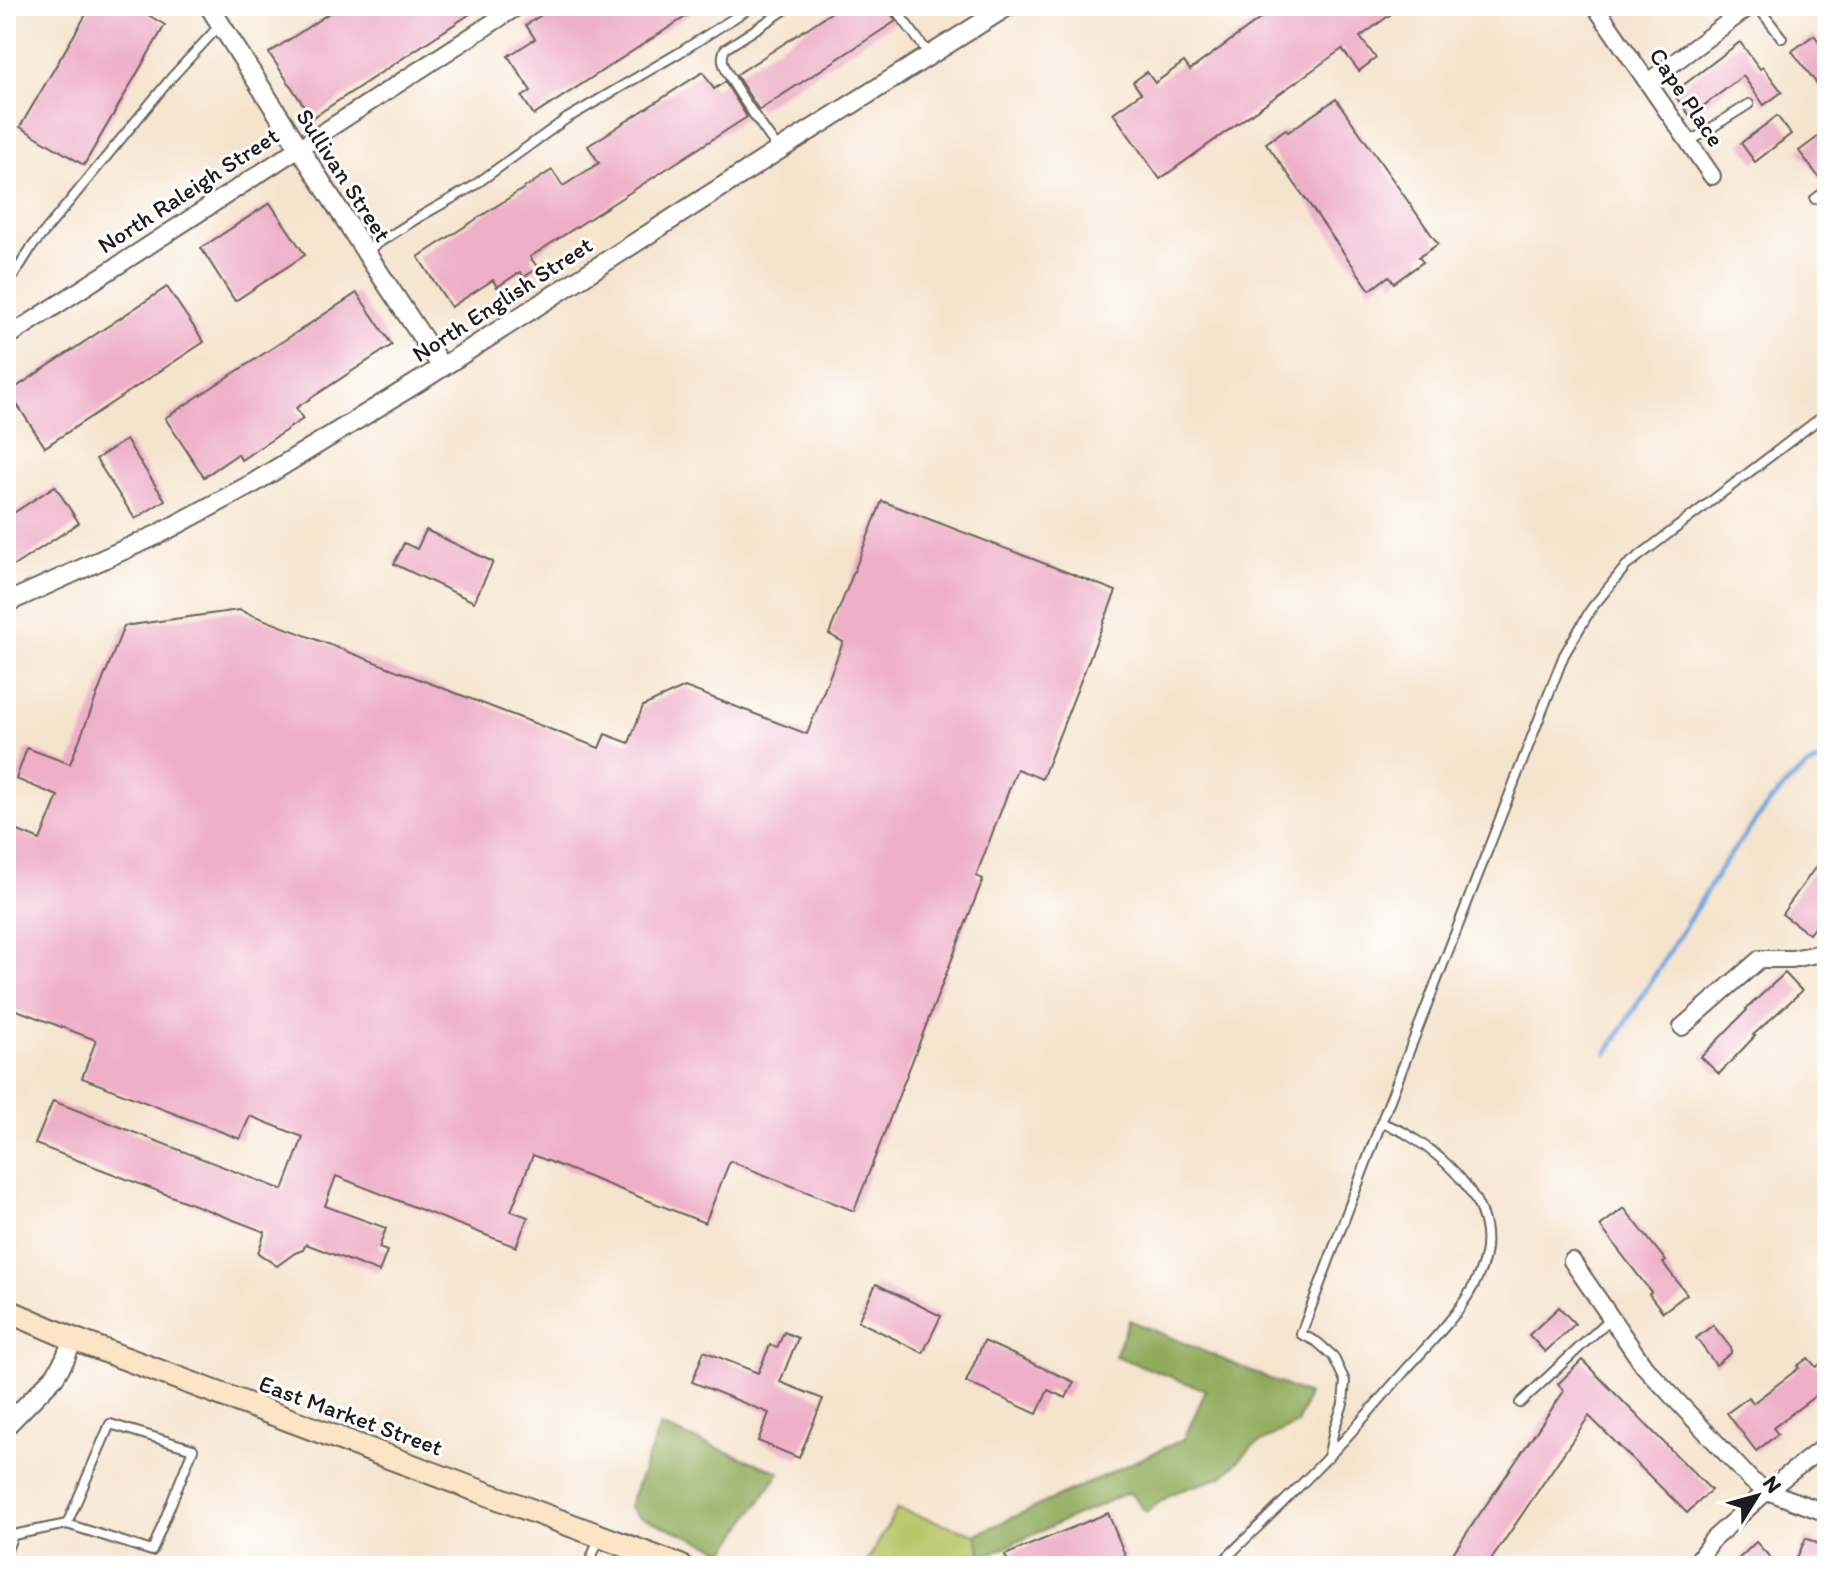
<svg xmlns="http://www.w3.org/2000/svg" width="1833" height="1572" viewBox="0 0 1833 1572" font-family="Itim,sans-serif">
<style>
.green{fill:#b7c668;stroke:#6a7142;stroke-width:2}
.forest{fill:#91ab5c;stroke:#56643c;stroke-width:2}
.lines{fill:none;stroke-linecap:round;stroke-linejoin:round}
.stream{stroke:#73a7df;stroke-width:5}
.building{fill:#eeafc7}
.service-casing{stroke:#68625a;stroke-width:12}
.minor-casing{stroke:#68625a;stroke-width:20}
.tertiary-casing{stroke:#68625a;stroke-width:22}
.secondary-casing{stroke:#68625a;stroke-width:26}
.service{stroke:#fff;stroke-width:8}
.minor{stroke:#fff;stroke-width:16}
.tertiary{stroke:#fff;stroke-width:18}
.secondary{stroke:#fce5c4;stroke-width:22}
.labels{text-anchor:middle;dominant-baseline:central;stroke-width:6;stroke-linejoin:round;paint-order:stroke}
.street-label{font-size:24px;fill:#1c1c1c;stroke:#fff}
</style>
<rect width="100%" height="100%" fill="#fff"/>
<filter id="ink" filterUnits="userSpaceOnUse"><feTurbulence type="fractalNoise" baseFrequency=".0125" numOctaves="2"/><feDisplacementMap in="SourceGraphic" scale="16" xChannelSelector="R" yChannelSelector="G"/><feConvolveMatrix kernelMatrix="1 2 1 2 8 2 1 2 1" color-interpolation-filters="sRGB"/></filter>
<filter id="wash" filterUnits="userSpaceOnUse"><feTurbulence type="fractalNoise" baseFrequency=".006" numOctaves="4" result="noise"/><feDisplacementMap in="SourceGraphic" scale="32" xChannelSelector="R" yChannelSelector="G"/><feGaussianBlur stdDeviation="1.8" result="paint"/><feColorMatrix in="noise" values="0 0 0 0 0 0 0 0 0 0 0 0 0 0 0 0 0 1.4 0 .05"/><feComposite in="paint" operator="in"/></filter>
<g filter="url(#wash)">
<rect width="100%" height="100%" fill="#f5e4cd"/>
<!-- green -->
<polygon class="green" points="897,1509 976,1534 983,1557 963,1566 865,1566"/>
<!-- forest -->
<g class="forest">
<polygon points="1129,1320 1308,1395 1297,1424 1253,1446 1222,1477 1173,1493 1146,1512 1129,1492 983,1557 976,1534 1184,1439 1206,1390 1115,1356"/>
<polygon points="660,1426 780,1472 726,1551 638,1516 629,1506"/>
</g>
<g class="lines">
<!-- stream -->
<polyline class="stream" points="1607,1053 1724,863 1770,802 1792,779 1807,767 1827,757"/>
</g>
<g id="blocks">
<!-- building -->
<g class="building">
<polygon points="91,6 133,6 165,25 84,165 20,127"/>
<polygon points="340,6 482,6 312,118 269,53"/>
<polygon points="555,6 572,6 577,14 589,6 702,6 534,115 522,97 531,91 508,56 535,39 526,25"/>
<polygon points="841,6 886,6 896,21 759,110 736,75"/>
<polygon points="1278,6 1402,6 1360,37 1376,58 1359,71 1342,49 1160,179 1113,113 1141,93 1133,82 1147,72 1155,83 1184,62 1190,70"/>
<polygon points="1814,35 1827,52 1827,97 1792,51"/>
<polygon points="1740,42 1760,69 1763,67 1782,92 1764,105 1743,76 1690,116 1673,93"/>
<polygon points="703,72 714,89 725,82 747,117 530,257 538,268 524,277 520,272 497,287 493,280 451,307 418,257 552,170 563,186 599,163 588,146"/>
<polygon points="1336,99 1438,244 1419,257 1423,262 1394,283 1389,276 1370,290 1266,143 1286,129 1288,132"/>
<polygon points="1777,116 1791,134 1755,162 1741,143"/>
<polygon points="1827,130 1827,183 1824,184 1799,151"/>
<polygon points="270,203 305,255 235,301 201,248"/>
<polygon points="167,287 204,342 45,447 9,392"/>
<polygon points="357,293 392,345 296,408 303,419 241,460 238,454 204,477 165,418"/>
<polygon points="126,440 165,500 135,519 96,459"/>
<polygon points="55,486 79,523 6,571 6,518"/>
<polygon points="882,501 1116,591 1042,779 1017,769 976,876 983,879 854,1211 730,1161 705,1223 533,1155 511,1211 528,1217 516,1247 336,1176 325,1206 386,1228 379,1248 387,1251 379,1272 306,1244 303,1250 295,1253 277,1266 258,1253 265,1232 35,1144 53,1101 283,1190 303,1137 250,1116 240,1139 82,1078 96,1040 6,1006 6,826 40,840 58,796 16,779 27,748 70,764 124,626 239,610 599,748 605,734 629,743 643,706 685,687 807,734 843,642 829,634"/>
<polygon points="426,530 493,562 474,602 394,564 404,543 417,549"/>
<polygon points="1827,851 1827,910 1809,934 1782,914"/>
<polygon points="1785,973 1802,991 1753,1035 1755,1036 1719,1074 1701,1057 1747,1010 1746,1009"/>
<polygon points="1624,1208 1666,1261 1663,1263 1687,1294 1663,1312 1649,1294 1651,1292 1600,1226"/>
<polygon points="876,1284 941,1316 923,1353 858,1321"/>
<polygon points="1559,1307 1575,1324 1545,1352 1529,1335"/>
<polygon points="1713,1325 1731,1348 1731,1353 1716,1365 1696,1338"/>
<polygon points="784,1332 798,1338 780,1382 823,1399 799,1458 758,1441 769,1413 692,1382 704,1351 758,1373 770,1345 777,1348"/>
<polygon points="984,1341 1074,1382 1066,1398 1048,1390 1037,1414 966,1382"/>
<polygon points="1808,1358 1816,1367 1827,1359 1827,1387 1773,1428 1778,1434 1756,1451 1727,1413 1749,1397 1753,1403 1799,1368 1797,1366"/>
<polygon points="1582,1360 1711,1490 1687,1513 1589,1416 1487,1566 1466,1566 1451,1556 1564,1391 1558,1384"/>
<polygon points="1108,1513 1127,1560 1113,1566 1010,1566 1005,1555"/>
<polygon points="1806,1538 1827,1548 1827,1566 1793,1566"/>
<polygon points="1756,1542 1778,1566 1731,1566"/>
</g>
</g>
</g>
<g filter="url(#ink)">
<use href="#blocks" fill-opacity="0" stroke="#68625a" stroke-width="2"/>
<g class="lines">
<defs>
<g id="service">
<polyline points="893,6 929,54"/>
<polyline points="1757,6 1782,38"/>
<polyline points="1689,142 1749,104"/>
<path d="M778,149c-12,-18 -52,-70 -55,-88 -1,-6 0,-7 2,-12l66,-43"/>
<polyline points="1815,199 1827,190"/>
<polyline points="366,251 421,216 472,187 566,119 677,54 753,6"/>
<polyline points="6,288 31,248 172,77 220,25"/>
<polyline points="1520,1403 1611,1318"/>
<polyline points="1328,1458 1334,1430 1343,1404 1345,1381 1333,1356 1317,1342 1301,1334 1381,1123 1564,655 1591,609 1626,566 1827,413"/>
<polyline points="6,1552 13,1535 67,1524 152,1551 193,1449 110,1424 67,1524"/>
<polyline points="588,1566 600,1536"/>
<path d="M1218,1566c36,-36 73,-70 108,-107 27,-27 51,-57 77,-86 29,-33 73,-73 82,-118 10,-52 -36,-95 -77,-120 -8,-6 -18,-9 -27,-12"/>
</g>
<g id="minor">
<polyline points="1595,6 1712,176"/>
<polyline points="1648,82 1750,6"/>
<polyline points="6,338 518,6"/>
<polyline points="1682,1027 1760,959 1792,959 1827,952"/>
<polyline points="1572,1261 1644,1366 1752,1481 1767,1491 1827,1513"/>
<polyline points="1694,1566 1713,1539 1767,1491 1827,1444"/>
</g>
<g id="tertiary">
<polyline points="209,6 372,262 442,367"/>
<polyline points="6,603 159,534 252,484 433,373 779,150 1008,6"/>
<polyline points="6,1426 55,1376 65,1359 73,1339"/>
</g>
<polyline id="secondary" points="6,1310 73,1339 680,1566"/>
</defs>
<!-- service casing -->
<use href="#service" class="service-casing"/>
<!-- minor casing -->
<use href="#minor" class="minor-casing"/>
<!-- tertiary casing -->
<use href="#tertiary" class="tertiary-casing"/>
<!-- secondary casing -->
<use href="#secondary" class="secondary-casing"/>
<!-- service -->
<use href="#service" class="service"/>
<!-- minor -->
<use href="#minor" class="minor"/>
<!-- tertiary -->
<use href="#tertiary" class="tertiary"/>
<!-- secondary -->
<use href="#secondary" class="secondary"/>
</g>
</g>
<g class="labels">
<!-- street labels -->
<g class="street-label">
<text transform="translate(1687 97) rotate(56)">Cape Place</text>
<text transform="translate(344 175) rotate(57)">Sullivan Street</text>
<text transform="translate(188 190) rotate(-33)">North Raleigh Street</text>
<text transform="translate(502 299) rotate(-33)">North English Street</text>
<text transform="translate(351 1415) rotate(20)">East Market Street</text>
</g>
</g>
<!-- margin -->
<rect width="1833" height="1572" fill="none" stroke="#fff" stroke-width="32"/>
<!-- north arrow -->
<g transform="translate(1757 1496) rotate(53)" stroke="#ffffff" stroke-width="6" paint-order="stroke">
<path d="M0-6L14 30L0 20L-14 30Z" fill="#1c1c1c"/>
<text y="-12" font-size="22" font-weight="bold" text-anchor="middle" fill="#1c1c1c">N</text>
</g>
</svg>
